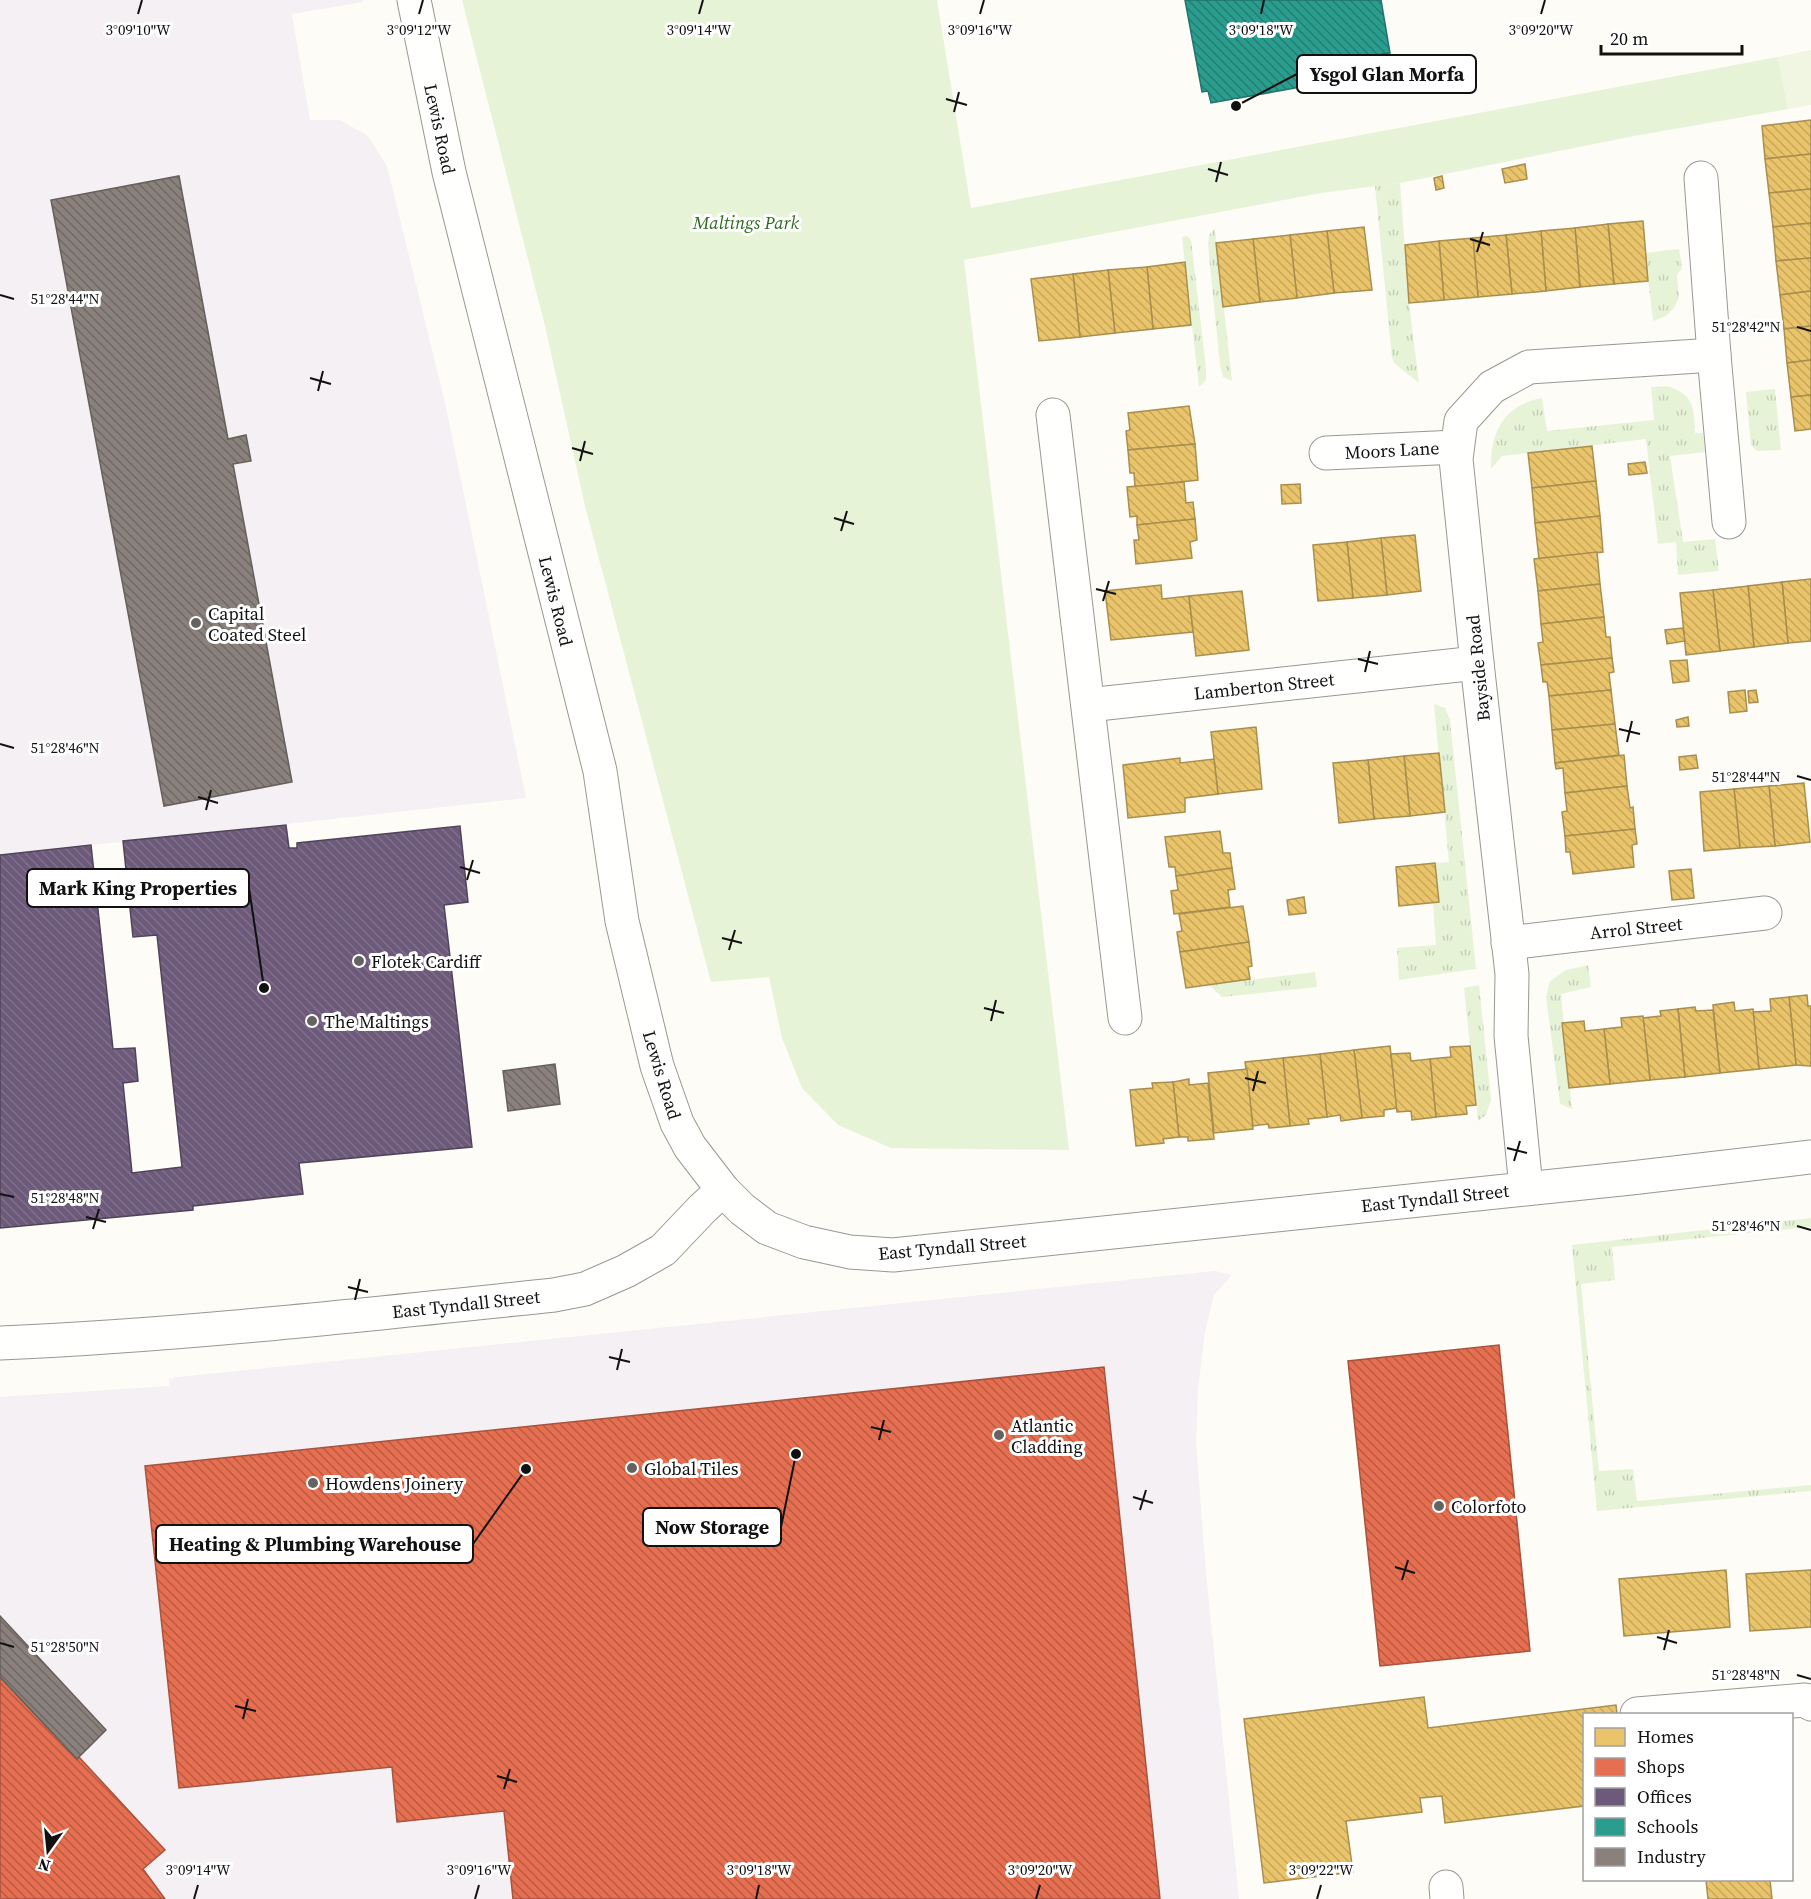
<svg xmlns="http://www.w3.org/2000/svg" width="1811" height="1899" viewBox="0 0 1811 1899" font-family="'Source Serif 4',serif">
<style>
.industrial{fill:#f5f0f3}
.grass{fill:url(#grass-tufts)}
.park{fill:#e7f3d7}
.pitch{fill:#f0f6e1}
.homes{fill:url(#homes-back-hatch);stroke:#a88e4f;stroke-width:1.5}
.shops{fill:url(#shops-back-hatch);stroke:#a7533e;stroke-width:1.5}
.offices{fill:url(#offices-back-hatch);stroke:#51435a;stroke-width:1.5}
.schools{fill:url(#schools-back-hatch);stroke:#227369;stroke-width:1.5}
.industry{fill:url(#industry-back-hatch);stroke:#665f5c;stroke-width:1.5}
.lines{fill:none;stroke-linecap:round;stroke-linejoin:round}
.minor-casing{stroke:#979795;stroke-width:35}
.minor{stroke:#fffffe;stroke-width:33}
.ticks{fill:none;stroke:#111;stroke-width:2}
.poi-dot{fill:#646362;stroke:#fff;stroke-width:2}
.labels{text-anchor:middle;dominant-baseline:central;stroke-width:6;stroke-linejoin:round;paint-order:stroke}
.street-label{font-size:18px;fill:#111;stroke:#fff}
.park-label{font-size:18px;font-style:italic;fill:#2f6b1f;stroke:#fff}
.poi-label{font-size:18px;fill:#111;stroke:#fff;text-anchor:start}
.ticks-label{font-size:15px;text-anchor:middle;fill:#111;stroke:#fff;stroke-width:6;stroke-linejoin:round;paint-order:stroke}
.leader{fill:none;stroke:#111;stroke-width:2}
.callout-dot{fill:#111;stroke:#fff;stroke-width:2}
.callout{fill:#fff;stroke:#111;stroke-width:2}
.callout-label{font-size:20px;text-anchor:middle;font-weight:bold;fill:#111}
</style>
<defs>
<pattern id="grass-tufts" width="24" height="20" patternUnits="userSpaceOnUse" patternTransform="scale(1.5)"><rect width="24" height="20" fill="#e7f3d7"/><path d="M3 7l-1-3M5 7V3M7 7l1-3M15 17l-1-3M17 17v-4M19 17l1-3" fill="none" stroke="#c5cfb8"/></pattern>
<pattern id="homes-back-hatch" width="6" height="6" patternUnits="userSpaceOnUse" patternTransform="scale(1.5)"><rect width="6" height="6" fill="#e9c46a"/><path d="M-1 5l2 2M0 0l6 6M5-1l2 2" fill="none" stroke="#c7a75b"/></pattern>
<pattern id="shops-back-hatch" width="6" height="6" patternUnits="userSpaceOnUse" patternTransform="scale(1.5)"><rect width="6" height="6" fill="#e76f51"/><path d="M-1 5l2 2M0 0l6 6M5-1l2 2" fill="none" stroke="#ba5a42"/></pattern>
<pattern id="offices-back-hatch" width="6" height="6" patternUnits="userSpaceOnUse" patternTransform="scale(1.5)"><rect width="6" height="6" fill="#6d597a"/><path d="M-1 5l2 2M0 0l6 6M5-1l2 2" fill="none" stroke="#80718a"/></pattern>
<pattern id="schools-back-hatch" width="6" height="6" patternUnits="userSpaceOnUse" patternTransform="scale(1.5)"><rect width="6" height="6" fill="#2a9d8f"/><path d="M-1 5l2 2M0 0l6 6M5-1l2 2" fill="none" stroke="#237f73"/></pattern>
<pattern id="industry-back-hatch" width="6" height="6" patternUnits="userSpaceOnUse" patternTransform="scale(1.5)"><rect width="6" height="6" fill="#8a817c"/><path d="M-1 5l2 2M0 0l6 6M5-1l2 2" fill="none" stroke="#6f6864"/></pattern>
</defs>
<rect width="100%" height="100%" fill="#fdfcf7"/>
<!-- industrial -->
<g class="industrial">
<polygon points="0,0 363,0 363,2 292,14 310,120 340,120 368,136 387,166 446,407 526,798 0,855"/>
<polygon points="1215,1271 1232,1275 1214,1295 1205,1332 1198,1389 1196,1442 1206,1573 1239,1899 0,1899 0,1397 169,1386 169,1378"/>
</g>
<!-- grass -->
<g class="grass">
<polygon points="1400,183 1409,303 1419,383 1394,363 1392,358 1375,186"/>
<polygon points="1215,229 1232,381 1223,377 1220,365 1208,245 1209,235"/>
<polygon points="1187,236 1191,240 1206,368 1206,380 1199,387 1182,237"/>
<polygon points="1679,249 1682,268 1677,275 1679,298 1674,308 1666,316 1653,321 1645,253"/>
<path d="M1667,386c27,9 27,20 28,47h8l2,19 -35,4 13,86 32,-3 4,32 -41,4 -2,-33 -18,2 -12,-105 -144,17 -11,13c-1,-37 13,-64 51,-71l5,33 107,-11 -3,-33z"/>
<polygon points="1775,389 1781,450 1757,451 1751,445 1746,392"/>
<polygon points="1434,704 1445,708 1450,720 1476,969 1399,980 1397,948 1436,945 1433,902 1439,902 1435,863 1449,862"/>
<polygon points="1588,965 1591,987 1561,994 1572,1109 1560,1104 1546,997 1550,981 1566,970"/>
<polygon points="1315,972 1317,987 1222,997 1209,985"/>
<polygon points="1479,985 1491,1100 1486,1115 1478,1121 1464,988"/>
<polygon points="1811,1218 1811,1227 1612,1247 1615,1280 1581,1284 1599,1471 1633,1469 1637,1501 1811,1485 1811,1491 1597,1511 1572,1245"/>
</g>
<!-- park -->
<polygon class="park" points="462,0 937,0 971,208 1778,57 1788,109 1634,136 1400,183 1321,193 964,260 1069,1150 891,1148 838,1125 802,1088 782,1038 769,977 711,982 585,506 545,326"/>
<!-- pitch -->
<polygon class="pitch" points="1811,50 1811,105 1788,109 1778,57"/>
<!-- homes -->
<g class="homes">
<polygon points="1811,120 1811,154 1765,159 1762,126"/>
<polygon points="1811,154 1811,189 1769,193 1765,159"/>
<polygon points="1525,164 1527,179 1505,183 1502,169"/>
<polygon points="1442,176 1444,188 1436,190 1434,178"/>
<polygon points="1811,189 1811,223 1773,227 1769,193"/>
<polygon points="1643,221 1648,281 1614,284 1608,224"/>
<polygon points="1811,223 1811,258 1776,261 1773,227"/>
<polygon points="1608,224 1614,284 1580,287 1575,228"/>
<polygon points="1364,227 1372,290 1334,293 1327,231"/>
<polygon points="1575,228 1580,287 1546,291 1541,231"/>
<polygon points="1327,231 1334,293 1297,298 1290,235"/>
<polygon points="1541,231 1546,291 1512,294 1506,235"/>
<polygon points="1290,235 1297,298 1260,302 1253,239"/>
<polygon points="1506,235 1512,294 1478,297 1473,238"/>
<polygon points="1473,238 1478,297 1444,300 1439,241"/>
<polygon points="1253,239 1260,302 1223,307 1216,243"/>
<polygon points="1439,241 1444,300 1409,303 1405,245"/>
<polygon points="1811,258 1811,291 1780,295 1776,261"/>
<polygon points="1185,262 1191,325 1153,329 1147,267"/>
<polygon points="1147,267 1153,329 1115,333 1108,270"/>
<polygon points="1108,270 1115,333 1080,337 1073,274"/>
<polygon points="1073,274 1080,337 1039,341 1031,279"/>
<polygon points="1811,291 1811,326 1784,329 1780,295"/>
<polygon points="1811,326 1811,360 1787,363 1784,329"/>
<polygon points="1811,360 1811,395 1791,397 1787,363"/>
<polygon points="1811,395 1811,429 1795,431 1791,397"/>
<polygon points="1189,406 1195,444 1128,450 1126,431 1130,430 1128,413"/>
<polygon points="1195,444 1198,480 1135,487 1134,473 1130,473 1128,450"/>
<polygon points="1592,446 1596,481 1532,488 1528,453"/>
<polygon points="1645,462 1647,473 1629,475 1628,464"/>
<polygon points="1596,481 1600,516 1535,523 1532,488"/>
<polygon points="1184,482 1186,503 1193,502 1195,519 1137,525 1137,516 1130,517 1127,487"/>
<polygon points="1300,484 1301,503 1282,504 1281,485"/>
<polygon points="1600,516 1603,552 1539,559 1535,523"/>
<polygon points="1195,519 1197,540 1190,542 1192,558 1136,564 1134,540 1139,540 1137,525"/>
<polygon points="1415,535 1421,591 1387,595 1381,538"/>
<polygon points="1381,538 1387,595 1353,598 1347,542"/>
<polygon points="1347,542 1353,598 1318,601 1313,545"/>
<polygon points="1597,552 1600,584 1538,591 1534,559"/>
<polygon points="1811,579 1811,641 1788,643 1782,582"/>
<polygon points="1782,582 1788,643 1754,647 1748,586"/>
<polygon points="1600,584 1604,617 1541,624 1538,591"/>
<polygon points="1161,585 1162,599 1189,596 1193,632 1111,640 1105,591"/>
<polygon points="1748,586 1754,647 1720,651 1713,590"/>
<polygon points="1713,590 1720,651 1686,655 1680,593"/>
<polygon points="1242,591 1249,650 1196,656 1189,596"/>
<polygon points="1604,617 1606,637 1610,637 1612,658 1541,665 1538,643 1543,642 1541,624"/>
<polygon points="1683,628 1685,641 1667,644 1665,630"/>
<polygon points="1612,658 1614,672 1609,673 1611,690 1549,696 1547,682 1543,682 1541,665"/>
<polygon points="1687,660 1689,681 1673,683 1670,661"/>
<polygon points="1611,690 1615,724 1552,730 1549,696"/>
<polygon points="1745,690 1747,711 1730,713 1728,692"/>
<polygon points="1756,690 1758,702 1749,703 1748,691"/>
<polygon points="1688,717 1689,726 1677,727 1676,720"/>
<polygon points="1615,724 1619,755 1555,763 1552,730"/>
<polygon points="1256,727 1262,789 1218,794 1211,732"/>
<polygon points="1439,753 1445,812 1410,816 1404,756"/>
<polygon points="1624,755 1627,786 1565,793 1563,768 1556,769 1555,763"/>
<polygon points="1696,755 1698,768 1680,770 1679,757"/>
<polygon points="1404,756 1410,816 1374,819 1368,760"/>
<polygon points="1180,758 1180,763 1214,759 1218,794 1185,798 1185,812 1128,818 1123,765"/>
<polygon points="1368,760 1374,819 1339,823 1333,763"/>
<polygon points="1804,783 1810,842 1775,846 1769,786"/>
<polygon points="1627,786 1630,808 1633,807 1635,829 1565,836 1562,812 1567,811 1565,793"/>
<polygon points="1769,786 1775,846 1740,848 1734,789"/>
<polygon points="1734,789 1740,848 1704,851 1700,792"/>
<polygon points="1635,829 1637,844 1632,845 1634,867 1573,874 1570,852 1566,852 1565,836"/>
<polygon points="1220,831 1223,853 1230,853 1232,868 1176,876 1175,867 1169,867 1165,837"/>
<polygon points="1435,863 1439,902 1399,906 1396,867"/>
<polygon points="1232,868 1235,889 1228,890 1230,907 1174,914 1171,891 1178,890 1176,876"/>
<polygon points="1691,869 1694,898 1672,900 1669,871"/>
<polygon points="1304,897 1306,913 1289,915 1287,900"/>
<polygon points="1243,906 1249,942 1180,952 1177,932 1182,931 1179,914"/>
<polygon points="1249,942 1252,966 1248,967 1250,979 1186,988 1180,952"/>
<polygon points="1807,995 1808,1006 1811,1006 1811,1066 1796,1065 1789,997"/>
<polygon points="1789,997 1796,1065 1759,1069 1753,1012 1771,1011 1770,999"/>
<polygon points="1734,1002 1735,1011 1753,1009 1759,1069 1720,1073 1713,1005"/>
<polygon points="1695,1007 1696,1011 1713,1010 1720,1073 1685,1077 1678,1009"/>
<polygon points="1678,1009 1685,1077 1650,1080 1643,1018 1661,1016 1660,1011"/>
<polygon points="1643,1016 1650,1080 1610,1084 1604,1029 1622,1027 1621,1018"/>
<polygon points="1584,1021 1585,1031 1604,1029 1610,1084 1569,1088 1562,1023"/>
<polygon points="1390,1046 1397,1108 1384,1110 1384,1116 1362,1118 1354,1050"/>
<polygon points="1470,1046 1476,1105 1466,1106 1467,1114 1436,1117 1430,1059 1451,1057 1450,1047"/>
<polygon points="1354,1050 1362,1118 1341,1121 1340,1115 1327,1117 1320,1054"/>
<polygon points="1410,1053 1411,1061 1430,1059 1436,1117 1412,1120 1411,1111 1397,1112 1391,1054"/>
<polygon points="1320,1054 1327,1117 1308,1119 1309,1124 1290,1126 1283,1058"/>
<polygon points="1283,1058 1290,1126 1269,1128 1268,1124 1253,1126 1245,1062"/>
<polygon points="1247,1069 1253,1129 1214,1133 1208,1073"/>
<polygon points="1189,1079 1189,1085 1208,1083 1214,1139 1188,1141 1188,1137 1179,1137 1173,1082"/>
<polygon points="1173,1082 1179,1137 1163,1139 1164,1143 1136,1146 1130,1090 1153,1088 1152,1083"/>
<polygon points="1726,1570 1730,1627 1624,1636 1619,1579"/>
<polygon points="1811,1570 1811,1627 1750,1631 1746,1574"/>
<polygon points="1424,1697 1428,1728 1616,1705 1617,1714 1584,1714 1584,1806 1445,1823 1442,1796 1420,1798 1422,1812 1346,1821 1353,1872 1264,1883 1244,1719"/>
<polygon points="1706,1880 1770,1880 1772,1899 1708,1899"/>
</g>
<!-- shops -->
<g class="shops">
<polygon points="1499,1345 1530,1651 1380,1666 1348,1361"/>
<polygon points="1104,1367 1160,1899 513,1899 504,1811 397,1822 392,1767 179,1788 145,1466"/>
<polygon points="0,1677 77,1759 79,1757 165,1850 143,1869 165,1899 0,1899"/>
</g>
<!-- offices -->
<polygon class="offices" points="286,825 289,848 297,848 297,843 460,826 468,902 444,905 472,1147 299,1163 303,1194 193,1206 193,1210 0,1228 0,855 91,845 113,1049 135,1048 138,1081 123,1083 132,1173 182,1167 157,935 133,937 123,841"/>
<!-- schools -->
<polygon class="schools" points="1185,0 1381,0 1390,53 1382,54 1385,72 1211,103 1208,91 1202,92"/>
<!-- industry -->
<g class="industry">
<polygon points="179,176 228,439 246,435 251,461 233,464 292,782 164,806 51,200"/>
<polygon points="555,1064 560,1104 508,1111 503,1071"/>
<polygon points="0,1616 106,1730 77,1759 0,1677"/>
</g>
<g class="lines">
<defs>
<g id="minor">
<polyline points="414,0 449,172 600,771 622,921 657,1066 677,1123 690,1147 723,1190 742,1209 767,1228 804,1242 850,1252 893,1255 1631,1178 1811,1157"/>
<polyline points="1701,178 1714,355 1729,522"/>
<polyline points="1053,415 1125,1018"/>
<polyline points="1326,453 1457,447"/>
<polyline points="1088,705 1477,663"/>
<polyline points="1508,943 1765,913"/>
<polyline points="1526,1188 1511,1036 1512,974 1477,663 1456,459 1461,421 1492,387 1529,367 1714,355"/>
<path d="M0,1343c185,-8 370,-29 554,-48l31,-6 41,-18 37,-21 40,-42 20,-18"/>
<polyline points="1637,1714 1805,1700 1811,1704"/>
<polyline points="1446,1887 1447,1899"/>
</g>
</defs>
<!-- minor casing -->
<use href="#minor" class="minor-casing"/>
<!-- minor -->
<use href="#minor" class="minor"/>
</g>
<!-- ticks -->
<path class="ticks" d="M138,14l4,-14M419,14l4,-14M699,14l4,-14M980,14l4,-14M1261,14l3,-14M1541,14l4,-14M946,99l21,6M954,112l5,-20M1208,169l20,6M1216,182l5,-20M1470,239l20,6M1477,252l6,-20M0,295l14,4M1797,327l14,4M310,378l21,6M318,391l5,-20M572,448l21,6M580,461l5,-20M834,518l20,6M841,531l6,-20M1096,589l20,5M1103,601l6,-20M1358,659l20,5M1365,672l5,-21M1619,729l21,5M1627,742l5,-21M0,744l14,4M1797,776l14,4M198,797l20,6M206,810l5,-20M460,867l20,6M467,880l6,-20M722,938l20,5M729,950l6,-20M984,1008l20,5M991,1021l5,-21M1245,1078l21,5M1253,1091l5,-20M1507,1148l20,5M1514,1161l6,-20M0,1194l14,3M86,1217l20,5M1797,1226l14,4M93,1229l6,-20M348,1287l20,5M355,1300l5,-21M609,1357l21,5M617,1370l5,-21M871,1427l20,5M879,1440l5,-20M1133,1497l20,6M1140,1510l6,-20M1395,1567l20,6M1402,1580l6,-20M1657,1637l20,6M0,1643l14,4M1664,1650l5,-20M1797,1675l14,4M235,1706l21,5M243,1719l5,-20M497,1776l20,6M504,1789l6,-20M194,1899l4,-14M475,1899l4,-14M756,1899l3,-14M1036,1899l4,-14M1317,1899l4,-14"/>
<!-- markers -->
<g class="poi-dot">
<circle cx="196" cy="623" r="6"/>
<circle cx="359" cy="961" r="6"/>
<circle cx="312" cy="1021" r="6"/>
<circle cx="999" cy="1435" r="6"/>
<circle cx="632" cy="1468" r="6"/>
<circle cx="313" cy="1483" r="6"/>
<circle cx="1439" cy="1506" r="6"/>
</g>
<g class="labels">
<!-- street labels -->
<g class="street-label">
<text transform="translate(440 129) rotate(78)">Lewis Road</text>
<text transform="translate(1392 450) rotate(-3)">Moors Lane</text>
<text transform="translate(556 601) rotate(76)">Lewis Road</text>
<text transform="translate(1478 668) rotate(-96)">Bayside Road</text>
<text transform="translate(1264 686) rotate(-6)">Lamberton Street</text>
<text transform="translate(1636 928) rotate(-6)">Arrol Street</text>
<text transform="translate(662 1075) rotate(73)">Lewis Road</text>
<text transform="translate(1435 1198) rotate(-6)">East Tyndall Street</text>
<text transform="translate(952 1247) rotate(-5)">East Tyndall Street</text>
<text transform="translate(466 1304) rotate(-6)">East Tyndall Street</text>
</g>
<!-- park labels -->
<g class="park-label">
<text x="746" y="222">Maltings Park</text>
</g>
<!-- poi labels -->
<g class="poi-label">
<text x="208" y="613">Capital<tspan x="208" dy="21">Coated Steel</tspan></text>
<text x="371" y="961">Flotek Cardiff</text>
<text x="324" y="1021">The Maltings</text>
<text x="1011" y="1425">Atlantic<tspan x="1011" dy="21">Cladding</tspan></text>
<text x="644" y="1468">Global Tiles</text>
<text x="325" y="1483">Howdens Joinery</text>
<text x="1451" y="1506">Colorfoto</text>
</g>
</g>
<g class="ticks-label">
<text x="138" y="35">3°09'10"W</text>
<text x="419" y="35">3°09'12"W</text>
<text x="980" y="35">3°09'16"W</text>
<text x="699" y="35">3°09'14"W</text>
<text x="1261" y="35">3°09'18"W</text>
<text x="1541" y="35">3°09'20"W</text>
<text x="65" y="304">51°28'44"N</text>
<text x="1746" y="332">51°28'42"N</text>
<text x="65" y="753">51°28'46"N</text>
<text x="1746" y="782">51°28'44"N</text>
<text x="65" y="1203">51°28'48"N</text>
<text x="1746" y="1231">51°28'46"N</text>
<text x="65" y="1652">51°28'50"N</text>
<text x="1746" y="1680">51°28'48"N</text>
<text x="198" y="1875">3°09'14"W</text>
<text x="479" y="1875">3°09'16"W</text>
<text x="759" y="1875">3°09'18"W</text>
<text x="1040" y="1875">3°09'20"W</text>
<text x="1321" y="1875">3°09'22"W</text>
</g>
<!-- callouts -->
<path class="leader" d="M1236 106L1297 74M264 988L249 888M796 1454L781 1527M526 1469L473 1544"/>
<g class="callout-dot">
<circle cx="1236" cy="106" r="6"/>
<circle cx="264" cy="988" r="6"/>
<circle cx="796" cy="1454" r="6"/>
<circle cx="526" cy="1469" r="6"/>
</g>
<g class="callout">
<rect x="1297" y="55" width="179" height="38" rx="6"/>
<rect x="27" y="869" width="222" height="38" rx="6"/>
<rect x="643" y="1508" width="138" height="38" rx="6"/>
<rect x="156" y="1525" width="317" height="38" rx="6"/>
</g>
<g class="callout-label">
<text x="1387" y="81">Ysgol Glan Morfa</text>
<text x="138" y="895">Mark King Properties</text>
<text x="712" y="1534">Now Storage</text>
<text x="315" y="1551">Heating &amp; Plumbing Warehouse</text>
</g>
<!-- legend -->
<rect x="1583" y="1713" width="210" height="168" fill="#ffffff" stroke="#a0a0a0" stroke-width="1.5"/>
<rect x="1595" y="1728" width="30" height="18" fill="#e9c46a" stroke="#a0a0a0" stroke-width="1.5"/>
<text x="1637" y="1743" font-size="18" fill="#111111">Homes</text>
<rect x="1595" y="1758" width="30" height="18" fill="#e76f51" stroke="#a0a0a0" stroke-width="1.5"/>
<text x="1637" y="1773" font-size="18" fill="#111111">Shops</text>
<rect x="1595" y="1788" width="30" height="18" fill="#6d597a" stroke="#a0a0a0" stroke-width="1.5"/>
<text x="1637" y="1803" font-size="18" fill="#111111">Offices</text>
<rect x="1595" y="1818" width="30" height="18" fill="#2a9d8f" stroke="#a0a0a0" stroke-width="1.5"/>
<text x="1637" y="1833" font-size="18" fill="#111111">Schools</text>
<rect x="1595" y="1848" width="30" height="18" fill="#8a817c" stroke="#a0a0a0" stroke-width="1.5"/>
<text x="1637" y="1863" font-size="18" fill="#111111">Industry</text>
<!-- north arrow -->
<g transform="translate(48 1851) rotate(195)" stroke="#ffffff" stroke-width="4.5" paint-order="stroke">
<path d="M0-4.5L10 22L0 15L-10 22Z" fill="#111111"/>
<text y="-9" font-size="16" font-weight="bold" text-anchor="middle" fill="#111111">N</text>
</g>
<!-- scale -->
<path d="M1601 45v9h141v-9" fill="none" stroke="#111111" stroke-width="3"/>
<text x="1610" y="45" font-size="18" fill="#111111" stroke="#ffffff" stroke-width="4.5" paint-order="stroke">20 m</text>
</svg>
